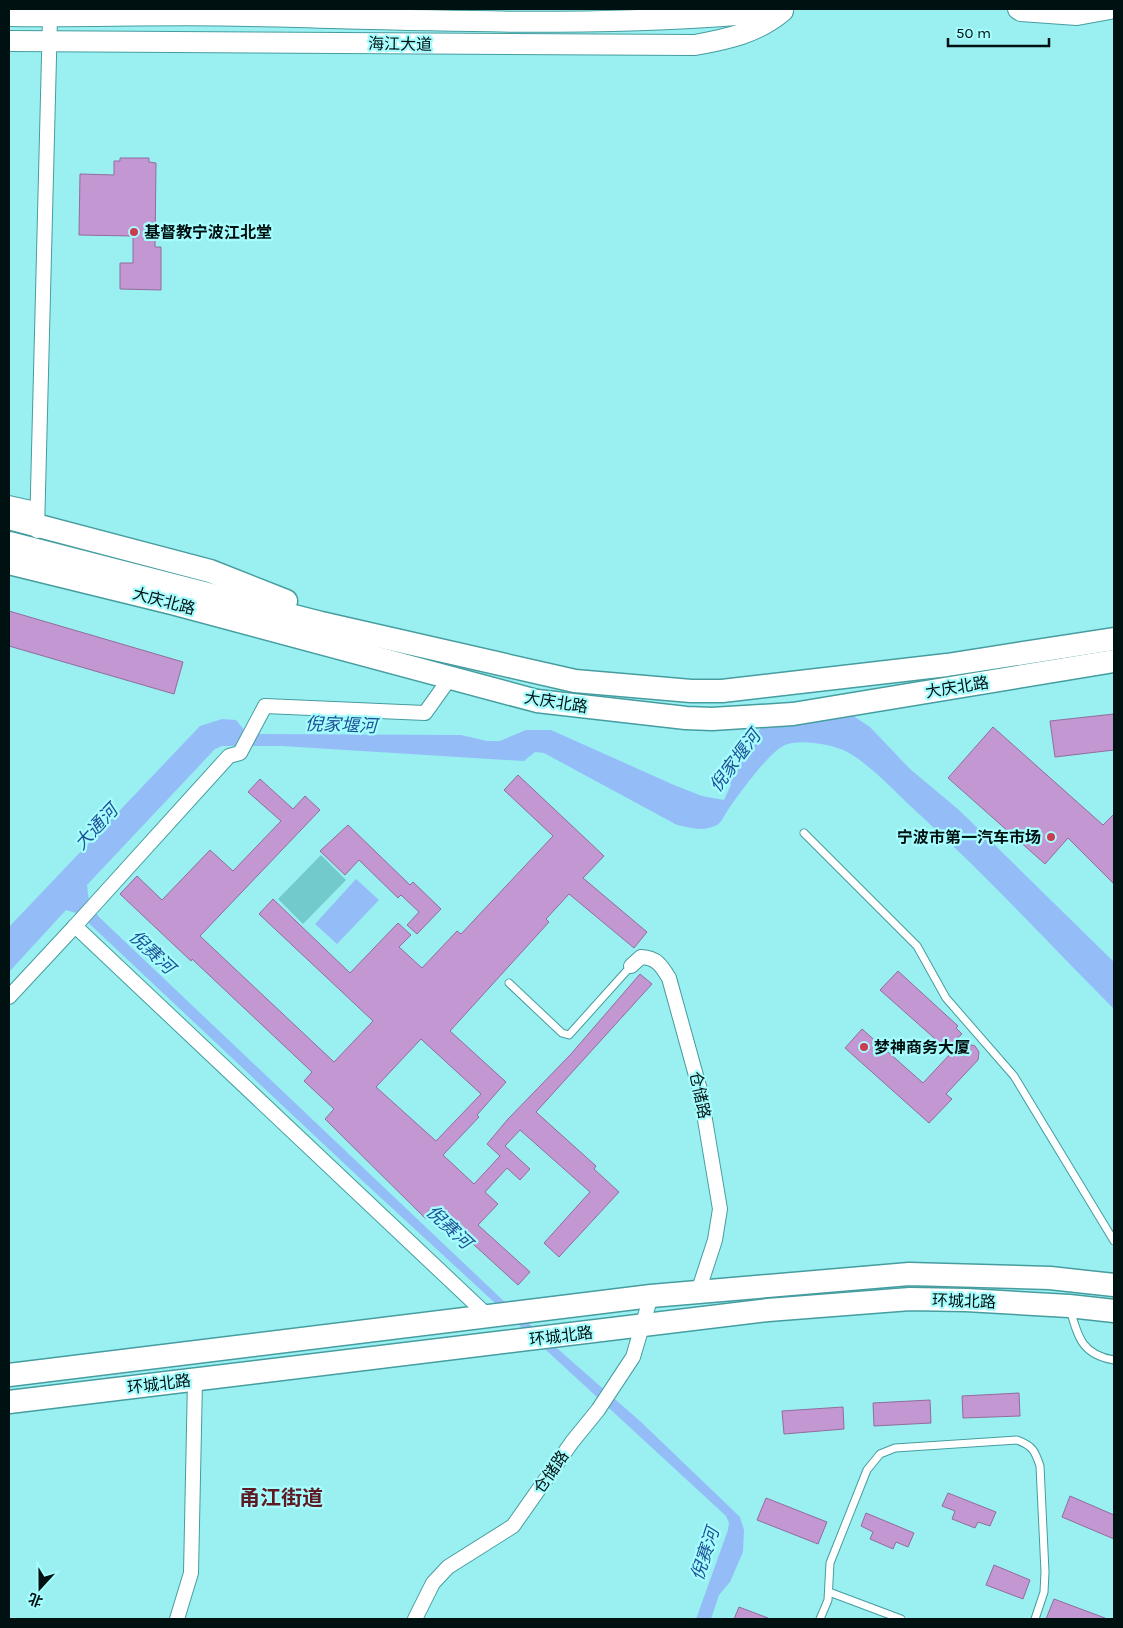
<svg xmlns="http://www.w3.org/2000/svg" width="1123" height="1628" viewBox="0 0 1123 1628" font-family="Karla,'Noto Sans SC',sans-serif">
<style>
.green{fill:#72cacc}
.water{fill:#94bdf8}
.building{fill:#c397d2;stroke:#916d9d;fill-rule:evenodd}
.lines{fill:none;stroke-linecap:round;stroke-linejoin:round}
.lane-casing{stroke:#469d9f;stroke-width:9}
.street-casing{stroke:#469d9f;stroke-width:16}
.secondary-casing{stroke:#469d9f;stroke-width:22}
.primary-casing{stroke:#469d9f;stroke-width:25}
.lane{stroke:#fff;stroke-width:7}
.street{stroke:#fff;stroke-width:14}
.secondary{stroke:#fff;stroke-width:20}
.primary{stroke:#fff;stroke-width:22}
.poi-dot{fill:#cc3c50;stroke:#a7fdfe;stroke-width:2}
.labels{text-anchor:middle;dominant-baseline:central;stroke-width:4.5;stroke-linejoin:round;paint-order:stroke}
.street-label{font-size:16px;fill:#001112;stroke:#a7fdfe}
.poi-label{font-size:16px;font-weight:bold;fill:#001112;stroke:#a7fdfe;text-anchor:start}
.water-label{font-size:18px;font-style:italic;fill:#1e5196;stroke:#a7fdfe}
.district-label{font-size:21px;font-weight:bold;fill:#5e1922;stroke:#a7fdfe}
</style>
<rect width="100%" height="100%" fill="#9aeff1"/>
<!-- green -->
<polygon class="green" points="321,855 346,880 303,924 278,899"/>
<!-- water -->
<g class="water">
<path d="M852,715l18,12 40,42 49,41 155,152v47c-65,-65 -127,-133 -195,-195 -22,-20 -43,-44 -68,-60 -13,-9 -51,-16 -66,-9 -16,7 -46,49 -57,65 -3,4 -6,12 -11,15 -13,7 -27,3 -40,0l-133,-72 -9,-1 -11,9 -242,-15h-60l-7,3 -128,136 2,17 10,15 411,390 131,115 99,95 4,13 -1,22 -13,30 -11,13 -8,24h-15l32,-89 1,-7 -3,-7 -359,-331 -288,-271 -13,-4 -57,62v-45l191,-201 22,-7 14,1 9,11 16,3 200,1 26,6h13l26,-11h25l123,55 28,11 22,4 7,-15 -3,-6 33,-52z"/>
<polygon points="356,879 379,900 337,944 315,924"/>
</g>
<!-- building -->
<g class="building">
<polygon points="120,158 149,158 149,162 156,163 155,247 161,247 161,290 120,289 120,263 133,263 133,236 79,235 80,174 114,175 114,161 120,161"/>
<polygon points="9,611 183,662 174,694 9,646"/>
<polygon points="1114,714 1114,750 1055,757 1050,721"/>
<polygon points="993,727 1103,825 1114,814 1114,884 1068,838 1045,864 948,778"/>
<path d="M518,775l86,81 -21,22 64,54 -13,16 -65,-54 -23,25 3,3 -99,109 56,51 -29,33 2,2 -36,38 31,29 26,-28 -13,-12 21,-25 63,-65 69,-80 12,10 -116,128 60,54 -2,3 25,23 -60,65 -15,-14 46,-51 -70,-62 -15,16 25,23 -10,11 -13,-12 -22,24 13,12 -20,21 52,47 -12,13 -68,-62 -4,4 -14,-14 -6,6 -101,-100 9,-10 -30,-28 8,-9 -120,-113 -1,2 -71,-67 17,-18 25,24 48,-50 23,21 48,-50 -33,-29 12,-13 33,30 12,-13 15,14 -120,126 134,126 39,-41 -114,-107 14,-15 77,74 48,-50 13,12 -12,12 23,21 35,-37 4,3 92,-98 -49,-46zM421,1039l60,55 -45,47 -60,-54z"/>
<polygon points="348,825 410,885 413,882 441,909 417,934 407,925 419,912 401,895 398,898 359,860 345,875 320,851"/>
<polygon points="898,971 958,1026 956,1028 962,1034 955,1040 975,1046 979,1052 978,1060 946,1094 952,1099 929,1123 845,1048 862,1029 923,1083 951,1053 880,990"/>
<polygon points="1019,1393 1020,1416 963,1418 962,1396"/>
<polygon points="930,1400 931,1423 874,1426 873,1403"/>
<polygon points="843,1407 844,1429 784,1434 782,1411"/>
<polygon points="948,1493 996,1512 990,1526 978,1522 975,1528 952,1519 955,1511 942,1506"/>
<polygon points="1070,1496 1114,1515 1114,1539 1062,1517"/>
<polygon points="766,1498 827,1522 818,1544 757,1520"/>
<polygon points="866,1513 914,1533 908,1547 896,1542 893,1549 870,1539 873,1532 861,1526"/>
<polygon points="994,1565 1030,1580 1023,1599 986,1585"/>
<polygon points="1054,1599 1105,1618 1105,1619 1046,1619"/>
<polygon points="739,1607 768,1618 767,1619 734,1619"/>
</g>
<g class="lines">
<defs>
<g id="lane">
<polyline points="804,833 917,946 946,998 1014,1076 1114,1241"/>
<polyline points="509,983 562,1033 569,1035 631,966"/>
<path d="M1070,1309c8,28 12,46 44,51"/>
<polyline points="829,1592 901,1619"/>
<path d="M820,1619l8,-19 2,-37 37,-93 13,-16 15,-6 122,-8c16,6 18,11 23,26l5,106 -1,20 -9,27"/>
</g>
<g id="street">
<polyline points="9,503 36,509"/>
<polyline points="37,531 50,17"/>
<polyline points="75,926 229,756 240,753 265,706 425,713 450,678"/>
<path d="M631,966l10,-9c16,1 20,8 28,21l31,112 20,119 -5,31 -17,52"/>
<polyline points="9,997 75,926 488,1316"/>
<polyline points="177,1619 191,1573 195,1380"/>
<polyline points="415,1619 433,1583 448,1567 513,1526 572,1442 598,1410 633,1357 651,1296"/>
</g>
<g id="secondary">
<polyline points="1018,9 1021,11 1077,15 1110,9"/>
<path d="M9,16c80,1 160,-2 241,0 176,4 355,13 531,-5"/>
<path d="M9,41l686,4c33,-6 62,-12 88,-34"/>
</g>
<g id="primary">
<polyline points="9,518 210,571 286,601"/>
<polyline points="9,543 321,623 575,681 691,691 722,691 947,665 1114,639"/>
<polyline points="9,563 172,603 537,701 686,718 712,719 793,714 1114,661"/>
<polyline points="9,1375 651,1296 909,1274 1050,1278 1114,1285"/>
<polyline points="9,1402 768,1310 910,1299 966,1300 1069,1306 1114,1311"/>
</g>
</defs>
<!-- lane casing -->
<use href="#lane" class="lane-casing"/>
<!-- street casing -->
<use href="#street" class="street-casing"/>
<!-- secondary casing -->
<use href="#secondary" class="secondary-casing"/>
<!-- primary casing -->
<use href="#primary" class="primary-casing"/>
<!-- lane -->
<use href="#lane" class="lane"/>
<!-- street -->
<use href="#street" class="street"/>
<!-- secondary -->
<use href="#secondary" class="secondary"/>
<!-- primary -->
<use href="#primary" class="primary"/>
</g>
<!-- markers -->
<g class="poi-dot">
<circle cx="134" cy="232" r="5"/>
<circle cx="1051" cy="837" r="5"/>
<circle cx="864" cy="1047" r="5"/>
</g>
<g class="labels">
<!-- street labels -->
<g class="street-label">
<text transform="translate(400 44) rotate(1)">海江大道</text>
<text transform="translate(164 601) rotate(15)">大庆北路</text>
<text transform="translate(957 687) rotate(-9)">大庆北路</text>
<text transform="translate(556 702) rotate(9)">大庆北路</text>
<text transform="translate(700 1095) rotate(78)">仓储路</text>
<text transform="translate(964 1301) rotate(2)">环城北路</text>
<text transform="translate(561 1336) rotate(-7)">环城北路</text>
<text transform="translate(159 1384) rotate(-7)">环城北路</text>
<text transform="translate(551 1472) rotate(-55)">仓储路</text>
</g>
<!-- poi labels -->
<g class="poi-label">
<text x="144" y="232">基督教宁波江北堂</text>
<text x="1041" y="837" text-anchor="end">宁波市第一汽车市场</text>
<text x="874" y="1047">梦神商务大厦</text>
</g>
<!-- water labels -->
<g class="water-label">
<text transform="translate(341 725) rotate(2)">倪家堰河</text>
<text transform="translate(735 761) rotate(-53)">倪家堰河</text>
<text transform="translate(96 827) rotate(-47)">大通河</text>
<text transform="translate(152 952) rotate(43)">倪赛河</text>
<text transform="translate(449 1227) rotate(43)">倪赛河</text>
<text transform="translate(705 1554) rotate(-72)">倪赛河</text>
</g>
<!-- district labels -->
<g class="district-label">
<text x="281" y="1498">甬江街道</text>
</g>
</g>
<!-- border -->
<rect width="1123" height="1628" fill="none" stroke="#001112" stroke-width="20"/>
<!-- north arrow -->
<g transform="translate(40 1588) rotate(201)" stroke="#a7fdfe" stroke-width="4" paint-order="stroke">
<path d="M0-4L9 19L0 12L-9 19Z" fill="#001112"/>
<text y="-8" font-size="14" font-weight="bold" text-anchor="middle" fill="#001112">北</text>
</g>
<!-- scale -->
<path d="M948 38v8h101v-8" fill="none" stroke="#001112" stroke-width="2.5"/>
<text x="956" y="38" font-size="15" fill="#001112" stroke="#a7fdfe" stroke-width="4" paint-order="stroke">50 m</text>
</svg>
